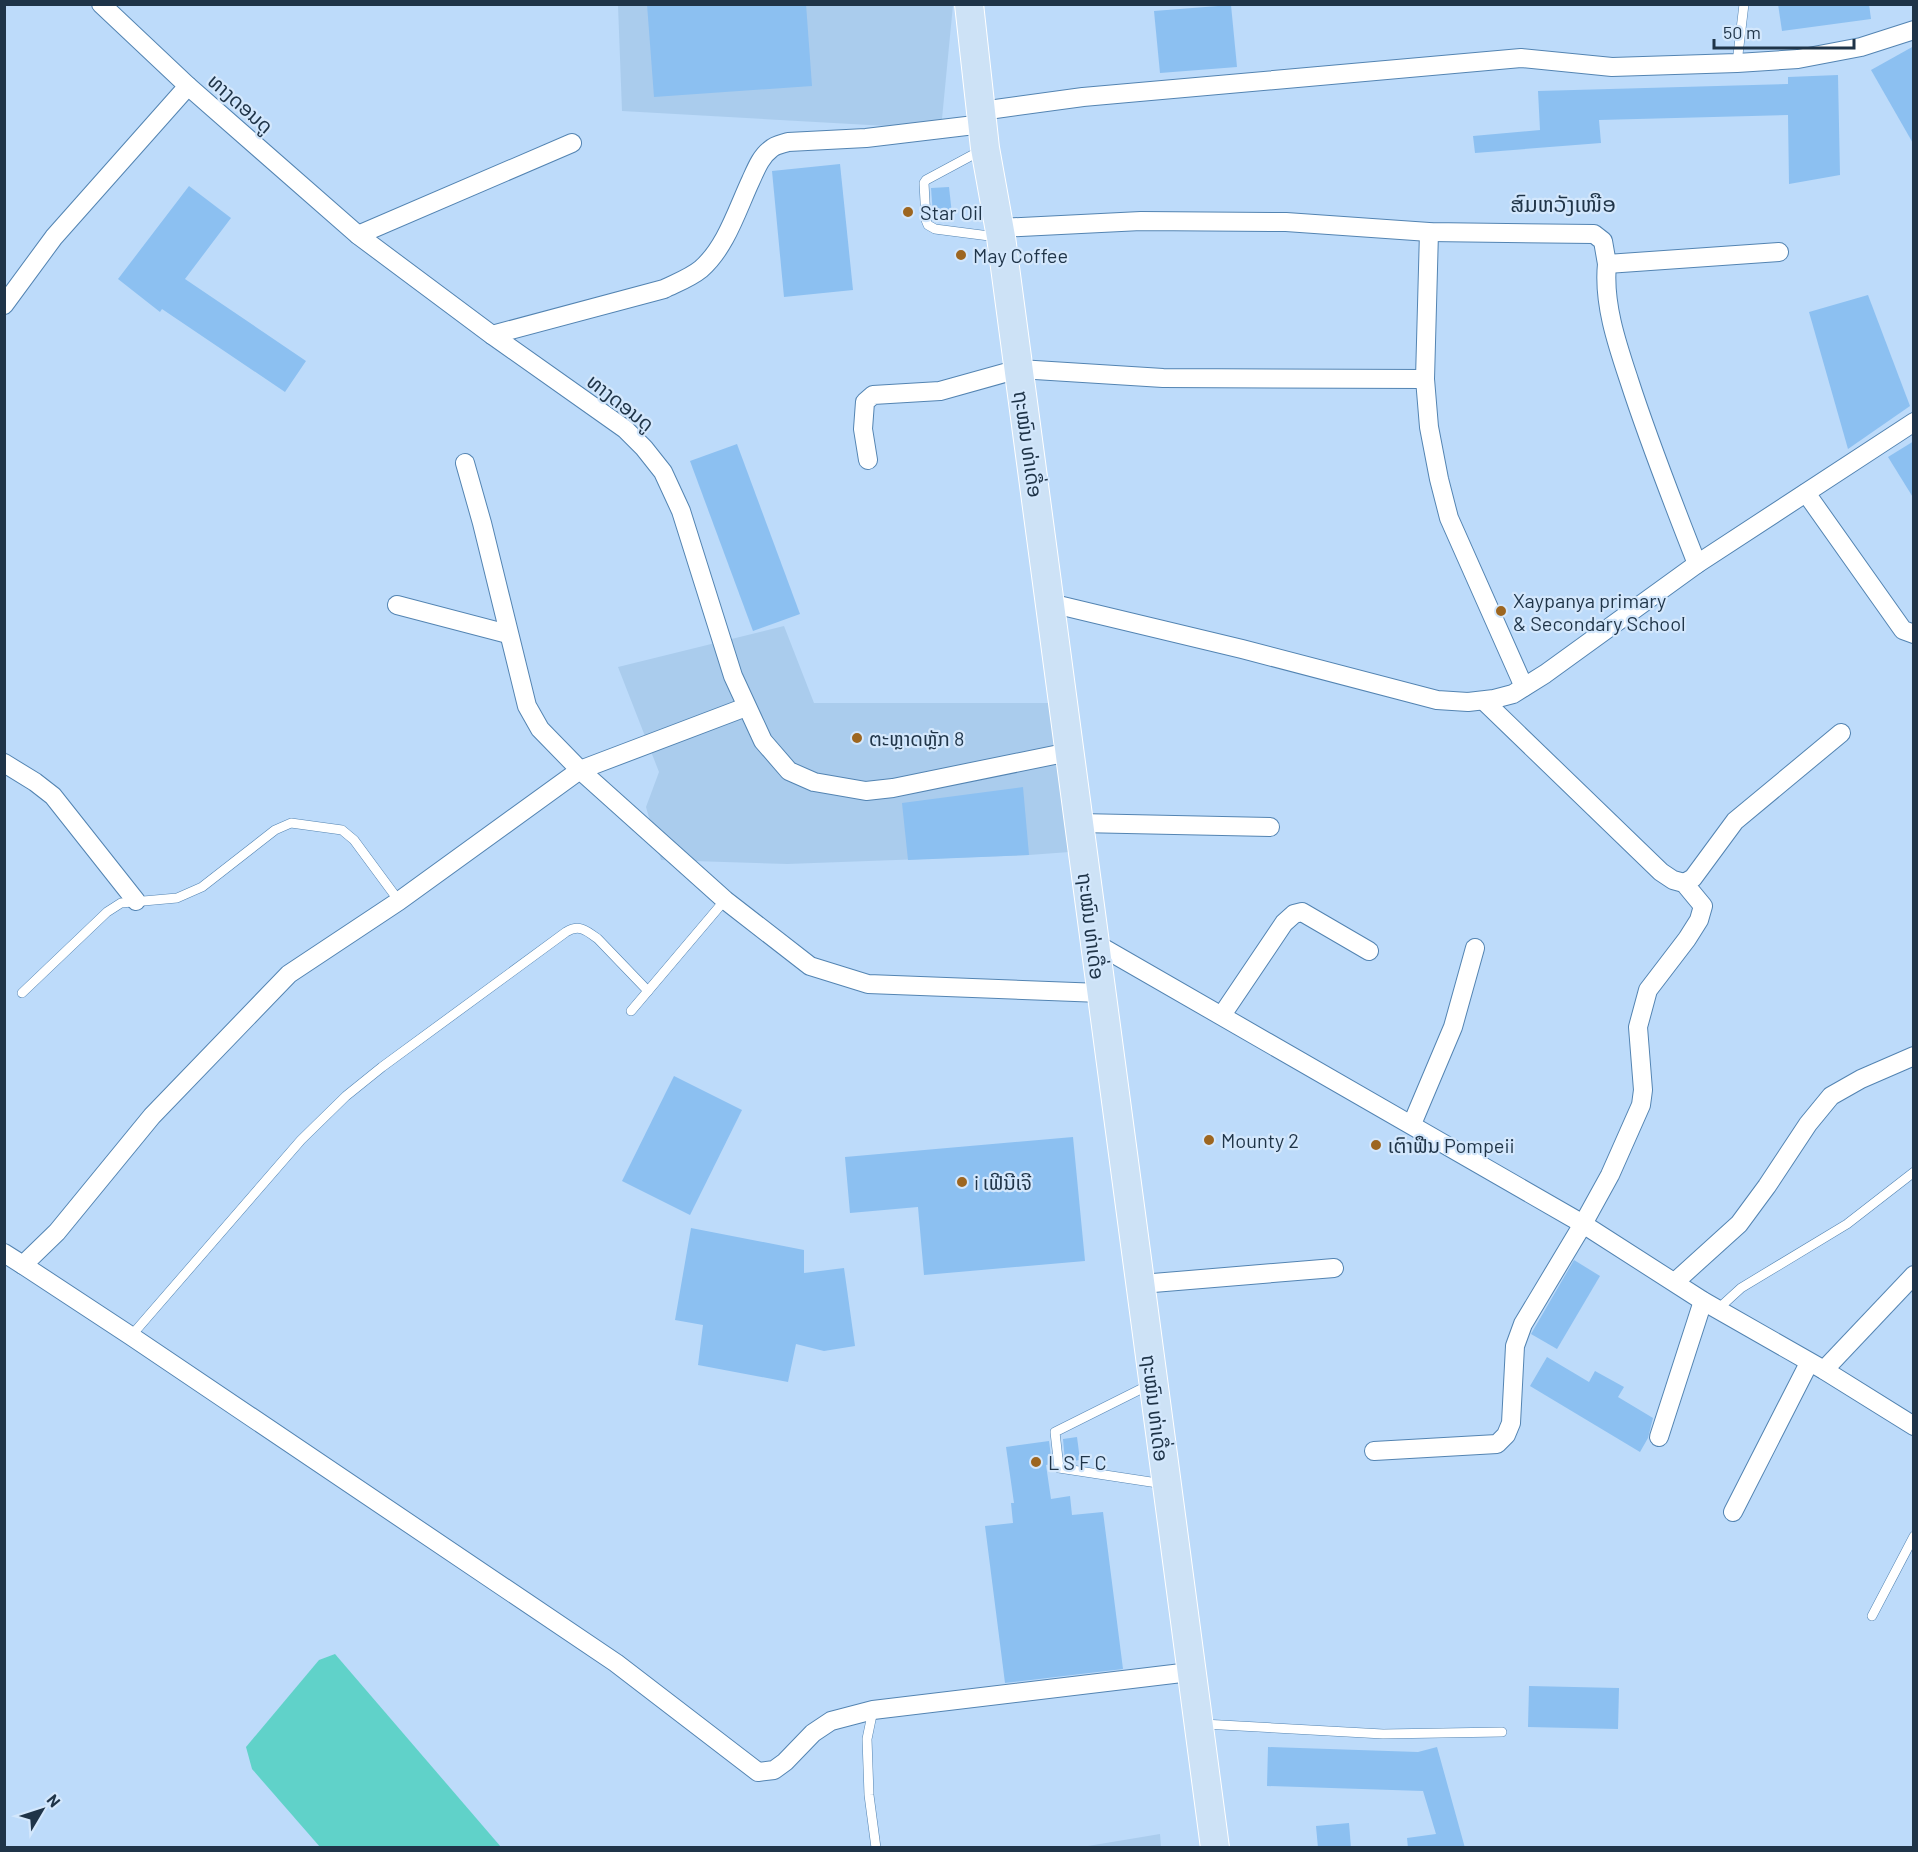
<svg xmlns="http://www.w3.org/2000/svg" width="1918" height="1852" viewBox="0 0 1918 1852" font-family="Barlow,'Noto Sans Lao',sans-serif">
<style>
.built{fill:#aacced}
.water{fill:#60d2c9}
.building{fill:#8cc0f1}
.lines{fill:none;stroke-linecap:round;stroke-linejoin:round}
.lane-casing{stroke:#5384b2;stroke-width:10}
.street-casing{stroke:#5384b2;stroke-width:20}
.primary-casing{stroke:#fff;stroke-width:30}
.lane{stroke:#fff;stroke-width:9}
.street{stroke:#fff;stroke-width:18}
.primary{stroke:#cde2f6;stroke-width:28}
.poi-dot{fill:#9d6620;stroke:#d3e7fc;stroke-width:2}
.labels{text-anchor:middle;dominant-baseline:central;stroke-width:4.5;stroke-linejoin:round;paint-order:stroke}
.street-label{font-size:20px;fill:#1f3448;stroke:#d3e7fc}
.poi-label{font-size:20px;fill:#1f3448;stroke:#d3e7fc;text-anchor:start}
.quarter-label{font-size:22px;fill:#1f3448;stroke:#d3e7fc}
</style>
<rect width="100%" height="100%" fill="#bddbfa"/>
<!-- built -->
<g class="built">
<polygon points="618,5 953,5 941,129 622,111"/>
<polygon points="784,626 814,703 1063,703 1083,851 1029,855 787,864 661,860 646,807 659,772 618,667"/>
<polygon points="1160,1834 1161,1847 1082,1847"/>
</g>
<!-- water -->
<polygon class="water" points="335,1654 501,1847 320,1847 252,1769 246,1747 319,1660"/>
<!-- building -->
<g class="building">
<polygon points="647,4 806,4 812,86 654,97"/>
<polygon points="1778,4 1869,4 1871,19 1782,31"/>
<polygon points="1231,5 1237,67 1160,73 1154,11"/>
<polygon points="1914,46 1914,145 1871,70"/>
<polygon points="1838,75 1840,175 1789,184 1788,115 1599,120 1601,143 1475,153 1473,136 1540,130 1538,91 1788,84 1788,77"/>
<polygon points="840,164 853,290 784,297 772,171"/>
<polygon points="189,186 231,218 185,279 306,361 285,392 162,309 160,312 118,279"/>
<polygon points="949,187 952,214 933,215 931,188"/>
<polygon points="1868,295 1910,406 1848,449 1809,312"/>
<polygon points="1914,441 1914,499 1888,457"/>
<polygon points="737,444 800,614 753,631 690,461"/>
<polygon points="1023,787 1029,855 908,860 902,803"/>
<polygon points="674,1076 742,1110 690,1215 622,1181"/>
<polygon points="1073,1137 1085,1261 924,1275 918,1207 850,1213 845,1157"/>
<polygon points="691,1228 804,1250 804,1273 844,1268 855,1346 824,1351 796,1344 788,1382 698,1365 703,1325 675,1320"/>
<polygon points="1574,1260 1600,1276 1557,1349 1531,1334"/>
<polygon points="1547,1357 1589,1382 1595,1371 1624,1387 1618,1397 1653,1418 1648,1438 1640,1452 1530,1386"/>
<polygon points="1077,1437 1080,1460 1065,1462 1063,1439"/>
<polygon points="1049,1441 1052,1464 1046,1465 1051,1499 1070,1496 1072,1515 1103,1512 1123,1669 1005,1683 985,1526 1013,1523 1011,1503 1014,1503 1006,1447"/>
<polygon points="1529,1686 1619,1688 1618,1729 1528,1727"/>
<polygon points="1268,1747 1418,1752 1437,1747 1465,1848 1408,1848 1407,1838 1436,1834 1423,1791 1267,1786"/>
<polygon points="1349,1823 1351,1848 1318,1848 1316,1826"/>
</g>
<g class="lines">
<defs>
<g id="lane">
<polyline points="1737,63 1744,4"/>
<polyline points="980,151 926,180 924,183 926,220 928,225 935,229 997,237"/>
<polyline points="22,993 107,912 121,903 177,898 202,887 275,830 291,823 342,830 354,840 399,901"/>
<polyline points="631,1011 725,900"/>
<polyline points="1718,1309 1741,1288 1847,1224 1914,1172"/>
<path d="M131,1336l170,-196 45,-44 36,-29 184,-135c13,-8 20,-2 32,7l50,52"/>
<polyline points="1149,1385 1055,1432 1059,1468 1164,1484"/>
<polyline points="1872,1616 1914,1536"/>
<polyline points="873,1710 867,1739 869,1795 876,1848"/>
<polyline points="1203,1724 1383,1734 1502,1732"/>
</g>
<g id="street">
<polyline points="101,4 188,86 358,235 492,335 625,429 644,448 663,472 681,511 733,676 763,741 789,771 814,782 866,791 893,788 1069,752"/>
<polyline points="981,111 1083,97 1521,58 1612,67 1737,63 1798,59 1861,47 1914,30"/>
<polyline points="1000,228 1141,221 1286,222 1429,232 1594,234 1603,241 1607,264 1779,252"/>
<polyline points="1429,232 1425,379 1429,427 1439,479 1449,518 1524,687"/>
<polyline points="358,235 572,143"/>
<path d="M1607,264c-4,39 10,80 22,116 20,62 44,123 68,184"/>
<polyline points="4,305 54,237 188,86"/>
<path d="M492,335l172,-46c12,-6 26,-11 37,-20 25,-22 36,-59 50,-89 5,-11 10,-24 20,-31 4,-4 11,-5 17,-7l78,-4 117,-14"/>
<polyline points="868,460 863,429 865,402 873,395 940,391 1019,369 1163,378 1425,379"/>
<polyline points="465,463 482,523 527,706 540,729 580,770 725,900 810,966 868,984 1101,993"/>
<polyline points="1806,493 1903,630 1914,634"/>
<polyline points="1050,603 1242,649 1437,700 1468,702 1494,699 1513,694 1545,674 1697,564 1914,422"/>
<polyline points="397,605 508,634"/>
<polyline points="4,763 35,782 53,796 136,901"/>
<polyline points="1079,823 1270,827"/>
<polyline points="1684,883 1693,878 1735,821 1841,733"/>
<polyline points="1093,942 1583,1224 1703,1301 1824,1370 1914,1426"/>
<polyline points="1222,1015 1284,923 1294,914 1302,912 1369,951"/>
<polyline points="1412,1124 1453,1027 1475,948"/>
<polyline points="4,1253 23,1265 57,1232 152,1116 289,974 399,901 580,770 746,707"/>
<polyline points="23,1265 131,1336 616,1663 758,1772 774,1770 785,1762 813,1733 831,1721 873,1710 1190,1672"/>
<polyline points="1676,1281 1739,1224 1767,1186 1808,1124 1831,1096 1861,1079 1914,1056"/>
<polyline points="1141,1284 1334,1268"/>
<polyline points="1824,1370 1914,1275"/>
<polyline points="1659,1437 1703,1301"/>
<polyline points="1374,1451 1497,1444 1506,1435 1511,1423 1515,1346 1523,1324 1583,1224 1610,1175 1641,1105 1643,1090 1638,1027 1648,990 1687,939 1699,920 1703,906 1684,883 1673,880 1661,872 1484,701"/>
<polyline points="1733,1512 1809,1363"/>
</g>
<path id="primary" d="M969,4l16,144 16,89c47,351 93,702 140,1052 25,186 48,372 74,559"/>
</defs>
<!-- lane casing -->
<use href="#lane" class="lane-casing"/>
<!-- street casing -->
<use href="#street" class="street-casing"/>
<!-- primary casing -->
<use href="#primary" class="primary-casing"/>
<!-- lane -->
<use href="#lane" class="lane"/>
<!-- street -->
<use href="#street" class="street"/>
<!-- primary -->
<use href="#primary" class="primary"/>
</g>
<!-- markers -->
<g class="poi-dot">
<circle cx="908" cy="212" r="6"/>
<circle cx="961" cy="255" r="6"/>
<circle cx="1501" cy="611" r="6"/>
<circle cx="857" cy="738" r="6"/>
<circle cx="1209" cy="1140" r="6"/>
<circle cx="1376" cy="1145" r="6"/>
<circle cx="962" cy="1182" r="6"/>
<circle cx="1036" cy="1462" r="6"/>
</g>
<g class="labels">
<!-- street labels -->
<g class="street-label">
<text transform="translate(241 103) rotate(41)">ທາງດອນດູ</text>
<text transform="translate(621 402) rotate(38)">ທາງດອນດູ</text>
<text transform="translate(1029 444) rotate(82)">ຖະໝົນ ທ່າເດື່ອ</text>
<text transform="translate(1092 926) rotate(83)">ຖະໝົນ ທ່າເດື່ອ</text>
<text transform="translate(1156 1408) rotate(83)">ຖະໝົນ ທ່າເດື່ອ</text>
</g>
<!-- poi labels -->
<g class="poi-label">
<text x="920" y="212">Star Oil</text>
<text x="973" y="255">May Coffee</text>
<text x="1513" y="600">Xaypanya primary<tspan x="1513" dy="23">&amp; Secondary School</tspan></text>
<text x="869" y="738">ຕະຫຼາດຫຼັກ 8</text>
<text x="1221" y="1140">Mounty 2</text>
<text x="1388" y="1145">ເຕົາຟືນ Pompeii</text>
<text x="974" y="1182">i ເຟີນີເຈີ</text>
<text x="1048" y="1462">L S F C</text>
</g>
<!-- quarter labels -->
<g class="quarter-label">
<text x="1563" y="203">ສົມຫວັງເໜືອ</text>
</g>
</g>
<!-- border -->
<rect width="1918" height="1852" fill="none" stroke="#1f3448" stroke-width="12"/>
<!-- north arrow -->
<g transform="translate(42 1810) rotate(51)" stroke="#d3e7fc" stroke-width="4.5" paint-order="stroke">
<path d="M0-4.5L10 22L0 15L-10 22Z" fill="#1f3448"/>
<text y="-9" font-size="16" font-weight="bold" text-anchor="middle" fill="#1f3448">N</text>
</g>
<!-- scale -->
<path d="M1714 39v9h140v-9" fill="none" stroke="#1f3448" stroke-width="3"/>
<text x="1723" y="39" font-size="18" fill="#1f3448" stroke="#d3e7fc" stroke-width="4.5" paint-order="stroke">50 m</text>
</svg>
